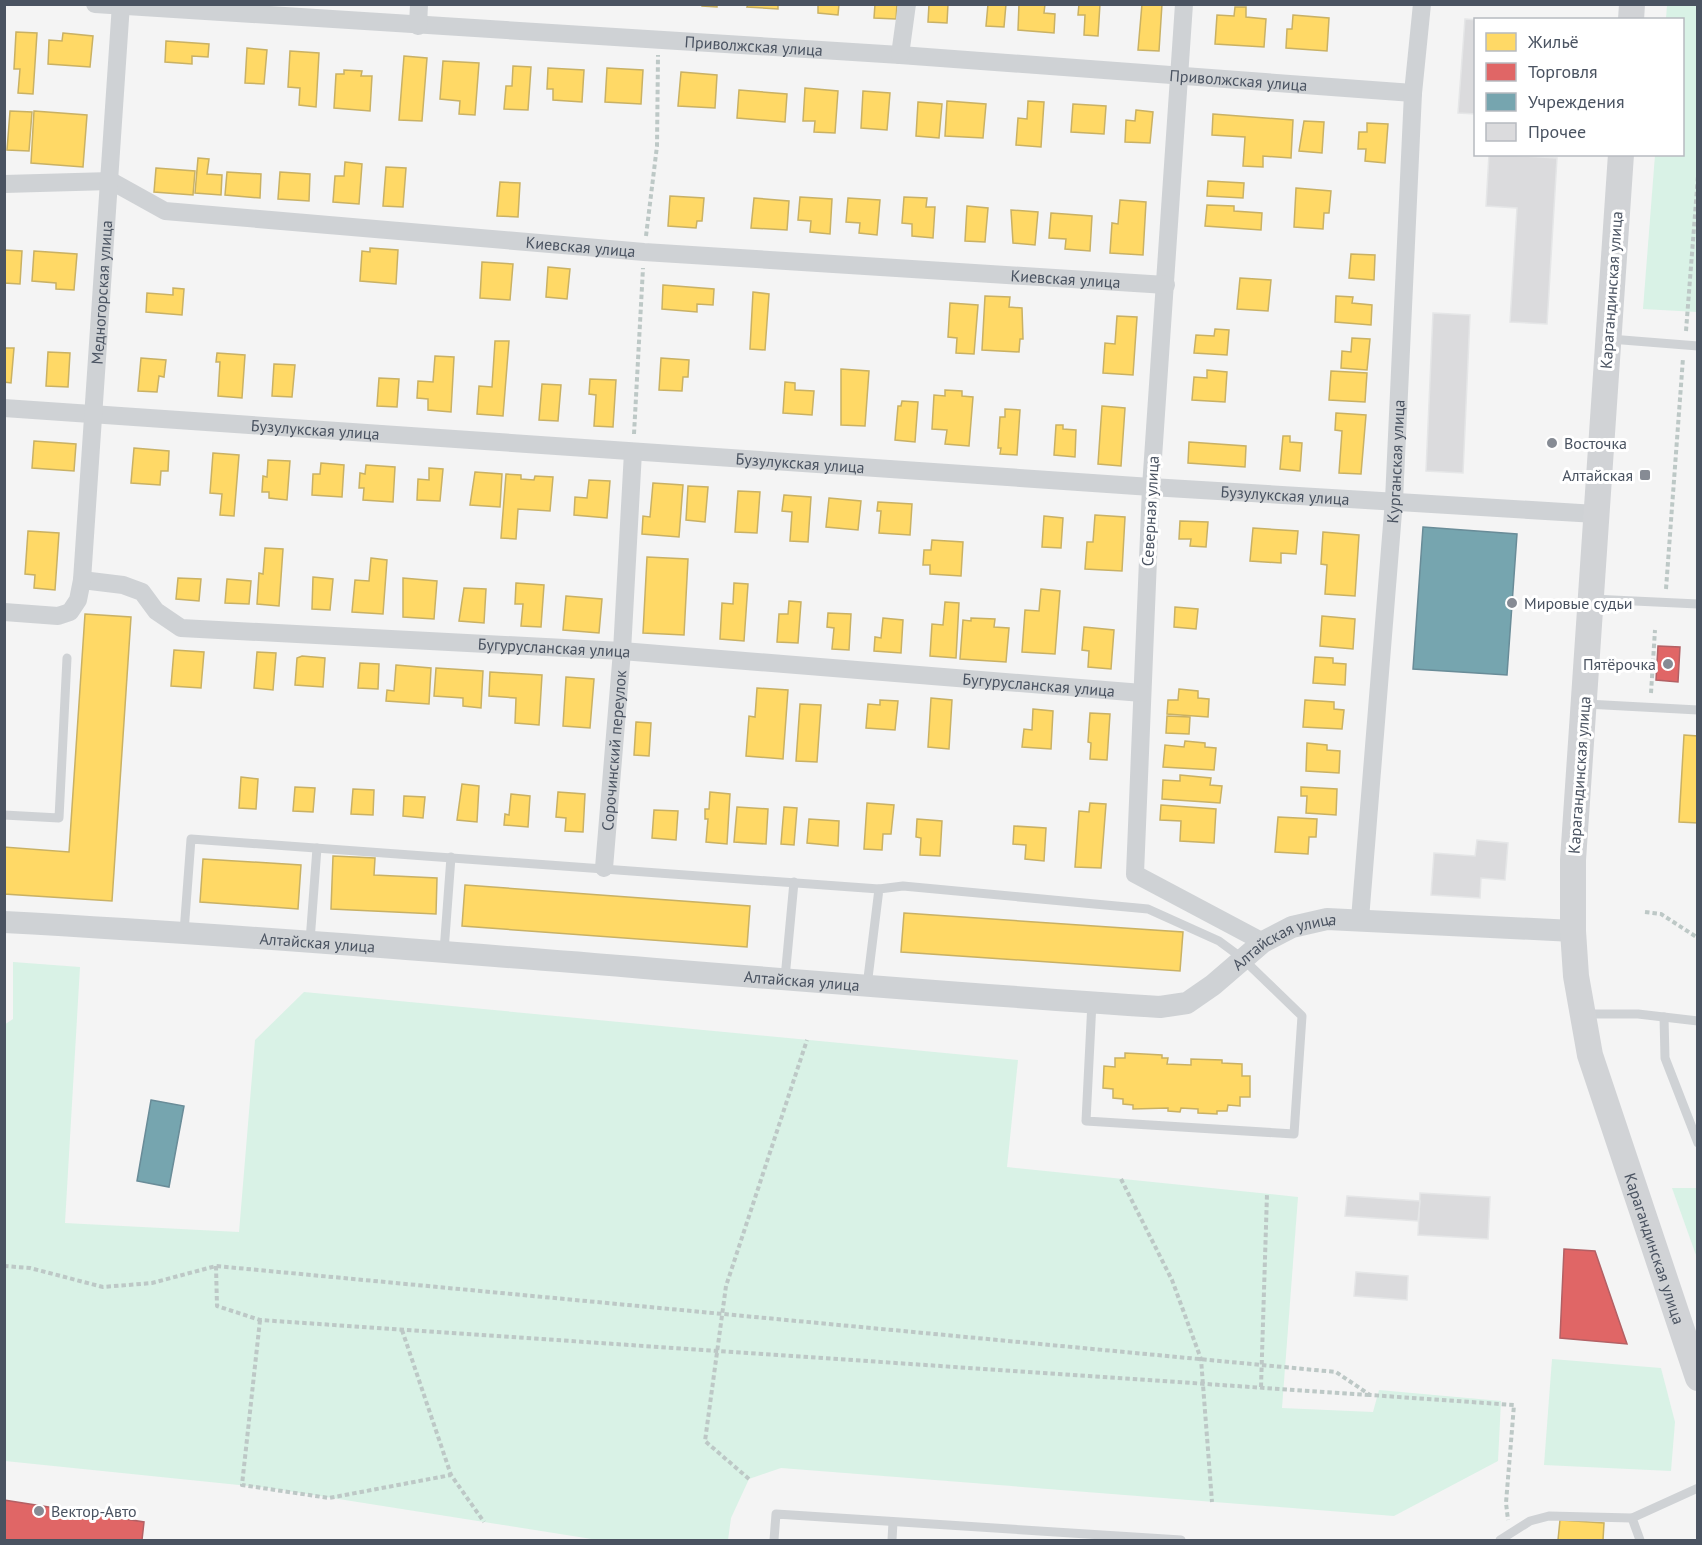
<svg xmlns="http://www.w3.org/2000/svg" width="1702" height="1545" viewBox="0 0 1702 1545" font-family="'PT Sans',sans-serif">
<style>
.green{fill:#d9f2e6}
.homes{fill:#ffd966;stroke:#c9b164;stroke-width:1.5}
.shops{fill:#e06666;stroke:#b36064;stroke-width:1.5}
.public{fill:#76a5af;stroke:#698c98;stroke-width:1.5}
.building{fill:#dbdbdd;stroke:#e5e6e7;stroke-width:1.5}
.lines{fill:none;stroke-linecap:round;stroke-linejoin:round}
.path{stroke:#bdc8c6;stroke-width:4;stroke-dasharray:4.5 3;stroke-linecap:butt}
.service{stroke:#cfd2d5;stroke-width:9}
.minor{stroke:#cfd2d5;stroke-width:18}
.tertiary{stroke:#cfd2d5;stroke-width:22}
.secondary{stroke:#d1d3d6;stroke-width:26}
.poi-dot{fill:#868b94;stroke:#fff;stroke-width:2}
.labels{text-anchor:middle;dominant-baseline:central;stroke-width:6;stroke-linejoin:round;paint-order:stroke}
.street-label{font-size:16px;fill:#4a5361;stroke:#fff}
.poi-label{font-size:16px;fill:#4a5361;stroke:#fff;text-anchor:start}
</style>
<rect width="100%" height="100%" fill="#f4f4f4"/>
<!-- green -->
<g class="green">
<polygon points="1667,5 1697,5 1697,312 1643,309 1655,155 1682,154 1682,20 1666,19"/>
<polygon points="13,962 80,967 65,1223 239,1232 255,1040 304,992 1018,1060 1007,1167 1298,1197 1282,1408 1373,1412 1379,1390 1501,1401 1498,1461 1394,1516 781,1468 749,1479 731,1518 728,1540 598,1540 269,1488 5,1461 4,1025 13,1019"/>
<polygon points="1672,1188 1697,1188 1697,1258"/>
<polygon points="1552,1359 1661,1368 1675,1422 1671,1471 1544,1465"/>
</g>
<!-- homes -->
<g class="homes">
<polygon points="702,4 717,4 717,7 702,6"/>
<polygon points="748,4 778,4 778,9 747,7"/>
<polygon points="818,4 839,4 838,15 818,13"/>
<polygon points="875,4 897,4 896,19 874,18"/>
<polygon points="929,4 948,4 947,23 928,22"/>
<polygon points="988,4 1006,4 1004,27 986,26"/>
<polygon points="1019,4 1045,4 1044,13 1055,14 1054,33 1018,30"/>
<polygon points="1079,4 1100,4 1098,36 1084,35 1085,15 1078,15"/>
<polygon points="1142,4 1162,4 1159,51 1138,50"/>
<polygon points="1235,7 1246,7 1246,17 1266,19 1264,47 1215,44 1217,15 1234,16"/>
<polygon points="1293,15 1329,18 1327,51 1286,48 1287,29 1292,29"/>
<polygon points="16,32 37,33 33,94 18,93 20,69 14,69"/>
<polygon points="63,33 93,36 90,67 48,64 49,40 62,41"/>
<polygon points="166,41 209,44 208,57 192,56 192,64 165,62"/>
<polygon points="247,48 267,50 264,84 245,83"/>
<polygon points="290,51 319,53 316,107 299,105 300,88 288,87"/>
<polygon points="404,56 427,58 422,121 399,120"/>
<polygon points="443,61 479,63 475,115 459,114 460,101 440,99"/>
<polygon points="513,66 531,67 528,110 504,109 506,86 512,86"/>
<polygon points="548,68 584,70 582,102 553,100 553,89 547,89"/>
<polygon points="607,68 643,70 641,104 605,102"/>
<polygon points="344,70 362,71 361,76 372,76 370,111 334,108 336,74 344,74"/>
<polygon points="681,72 717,75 715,108 678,106"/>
<polygon points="805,88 838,91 835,133 814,132 815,121 803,121"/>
<polygon points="739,90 787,94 785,122 737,118"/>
<polygon points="863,91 890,93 887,130 861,128"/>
<polygon points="947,101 986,104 983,138 945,136"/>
<polygon points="1028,101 1044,102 1041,147 1016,145 1018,118 1027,119"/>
<polygon points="918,102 942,104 939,138 916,136"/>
<polygon points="1073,104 1106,106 1104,134 1071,132"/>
<polygon points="1136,110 1153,112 1150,143 1125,142 1126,120 1135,121"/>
<polygon points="10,111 32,112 29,151 7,150"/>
<polygon points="34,111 87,115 83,167 31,163"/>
<polygon points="1213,114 1293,120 1291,158 1263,156 1263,167 1243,166 1245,137 1212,135"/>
<polygon points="1304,121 1324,122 1322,153 1299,151"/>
<polygon points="1367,123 1388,124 1385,163 1365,161 1366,149 1358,149 1359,132 1367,132"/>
<polygon points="198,158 209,159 207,174 222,175 221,195 195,193"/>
<polygon points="345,162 362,164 359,204 333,202 335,176 344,176"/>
<polygon points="386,167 406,168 403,207 383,206"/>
<polygon points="156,168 195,171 193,195 154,192"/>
<polygon points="227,172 261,174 260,198 225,195"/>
<polygon points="280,172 310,174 309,201 278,199"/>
<polygon points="1208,181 1244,183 1243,198 1207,196"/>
<polygon points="500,182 520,183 518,217 497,216"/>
<polygon points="1296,188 1331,191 1329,213 1324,213 1323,229 1294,227"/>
<polygon points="670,196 704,198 702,221 697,221 696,228 668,226"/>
<polygon points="800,197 832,199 830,234 810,232 811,221 798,220"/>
<polygon points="904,197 927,198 926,207 935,207 933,238 912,236 912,224 902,223"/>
<polygon points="754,198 789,201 787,230 751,228"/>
<polygon points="848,198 880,200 877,235 859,233 860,223 846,222"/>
<polygon points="1120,200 1146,202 1143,255 1110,253 1112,223 1118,224"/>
<polygon points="1207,205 1234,206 1234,211 1262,213 1261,230 1205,226"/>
<polygon points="967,206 988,208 985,242 965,241"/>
<polygon points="1011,210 1038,212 1035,245 1013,243"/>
<polygon points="1051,213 1092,216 1090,251 1065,249 1066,239 1049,238"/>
<polygon points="370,248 398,250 396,284 360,281 362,251 370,252"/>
<polygon points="4,250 22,251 20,284 4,283"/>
<polygon points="34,251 77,254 74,290 56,289 56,283 32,281"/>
<polygon points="1351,254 1375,255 1374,280 1349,278"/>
<polygon points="482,262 513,264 510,300 480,298"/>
<polygon points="548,267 570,269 567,299 546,297"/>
<polygon points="1240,278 1271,280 1268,311 1237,309"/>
<polygon points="663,285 714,289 713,305 697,304 697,312 662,309"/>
<polygon points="173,288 184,289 182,315 146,312 147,293 173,295"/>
<polygon points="753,292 769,294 765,350 750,349"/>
<polygon points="985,296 1010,297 1009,307 1022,308 1023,339 1020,339 1019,352 982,350"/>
<polygon points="1336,296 1353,297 1352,303 1372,305 1371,325 1335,322"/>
<polygon points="950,303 978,305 974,354 956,353 957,338 948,337"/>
<polygon points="1117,316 1137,317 1133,375 1103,373 1105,343 1115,344"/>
<polygon points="1215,329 1229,330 1227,355 1194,353 1196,335 1214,336"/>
<polygon points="1352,338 1370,339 1367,370 1341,368 1342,351 1351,352"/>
<polygon points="495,341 509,341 503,416 477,414 479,386 492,387"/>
<polygon points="4,348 14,348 11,383 4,382"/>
<polygon points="48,352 70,353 68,387 46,386"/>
<polygon points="217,353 245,355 242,398 218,396 220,362 216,362"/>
<polygon points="435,356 454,357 451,412 428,410 428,399 417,398 418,381 433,382"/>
<polygon points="141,358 166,360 164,377 159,376 157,392 138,391"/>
<polygon points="661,358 689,360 688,377 683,377 682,391 659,390"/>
<polygon points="274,364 295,365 292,397 272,396"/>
<polygon points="841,369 869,371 865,426 841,425"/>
<polygon points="1207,370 1227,372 1225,402 1192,400 1194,377 1207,378"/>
<polygon points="1331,371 1367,373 1365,402 1329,400"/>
<polygon points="379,378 399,379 397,407 377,406"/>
<polygon points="590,379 616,380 613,427 594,426 596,395 589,394"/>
<polygon points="785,382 795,383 795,390 814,391 812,415 783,413"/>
<polygon points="542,384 561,385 558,421 539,420"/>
<polygon points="945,390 962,391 962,396 973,397 969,446 945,444 947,430 932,429 934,395 945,396"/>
<polygon points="902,401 918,402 915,442 895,440 898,406 901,406"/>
<polygon points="1102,406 1125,408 1121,466 1098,464"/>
<polygon points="1005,409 1020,410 1017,455 1000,454 1001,448 998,448 1000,417 1005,417"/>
<polygon points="1336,413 1366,415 1361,474 1339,473 1342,431 1335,430"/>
<polygon points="1056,425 1063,425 1063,429 1076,430 1075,457 1054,455"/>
<polygon points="1283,436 1290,436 1290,442 1302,443 1300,471 1280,469"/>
<polygon points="34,441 76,444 74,471 32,468"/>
<polygon points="1189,442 1246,446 1245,467 1188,463"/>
<polygon points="134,448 169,451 168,471 161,471 160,485 131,483"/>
<polygon points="213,453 239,455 234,516 220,515 222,494 210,493"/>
<polygon points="268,460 290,461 287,500 269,498 269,492 262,492 263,476 267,477"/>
<polygon points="321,463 344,465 342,497 312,495 313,474 320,474"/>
<polygon points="366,465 395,467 393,502 363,500 364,488 359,488 360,473 365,474"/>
<polygon points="429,468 443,469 440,501 417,500 418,479 429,480"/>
<polygon points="475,472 502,474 500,507 470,505"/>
<polygon points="506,474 521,475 521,479 534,480 535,476 553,477 550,511 518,509 516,539 501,538"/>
<polygon points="589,480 610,481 607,518 574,515 575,497 587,498"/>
<polygon points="653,483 683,485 679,537 642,534 643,516 650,517"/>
<polygon points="688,486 708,487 705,522 686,520"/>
<polygon points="738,491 760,492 757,533 735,532"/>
<polygon points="784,495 811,497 808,542 790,541 792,512 782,511"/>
<polygon points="829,498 861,501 858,530 826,527"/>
<polygon points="878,502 912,504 910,535 879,533 881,511 877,511"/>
<polygon points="1095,515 1125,517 1122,571 1085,569 1087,542 1093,542"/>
<polygon points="1044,516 1063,518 1061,548 1042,547"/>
<polygon points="1180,521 1208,522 1206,547 1190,546 1191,539 1179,539"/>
<polygon points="1253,528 1298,531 1296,554 1281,553 1281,563 1250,561"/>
<polygon points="28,531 59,533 55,590 34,588 35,575 25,574"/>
<polygon points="1323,532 1359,535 1355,596 1325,594 1327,565 1321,564"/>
<polygon points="932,540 963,542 961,576 930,574 930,565 923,565 924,550 931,550"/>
<polygon points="265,548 283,549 279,606 257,604 259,573 263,574"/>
<polygon points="647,557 688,559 684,635 643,633"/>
<polygon points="371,558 387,560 383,614 352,612 355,580 369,581"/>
<polygon points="313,577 333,579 330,610 312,609"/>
<polygon points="178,578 201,579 199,601 176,599"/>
<polygon points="403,578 437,581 434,619 403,617"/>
<polygon points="227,579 251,581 249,604 225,603"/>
<polygon points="516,583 544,585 541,627 521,626 523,604 515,604"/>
<polygon points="734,583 748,584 744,641 720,639 722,603 733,604"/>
<polygon points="464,588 486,589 484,623 459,621"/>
<polygon points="1041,589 1060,591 1055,654 1022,652 1025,610 1039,611"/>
<polygon points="566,596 602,599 599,633 563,630"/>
<polygon points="789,601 801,602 798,643 777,642 779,614 788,614"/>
<polygon points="945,602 959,603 956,658 930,656 932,624 943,625"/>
<polygon points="1175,607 1198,609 1196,629 1174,627"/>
<polygon points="828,613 851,614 849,650 832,649 834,628 827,627"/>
<polygon points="85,614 131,617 112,901 4,894 4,847 69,852"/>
<polygon points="1322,616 1355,619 1353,649 1320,646"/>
<polygon points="883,618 903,620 901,653 874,651 875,637 881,638"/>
<polygon points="971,618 995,619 994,627 1009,628 1006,662 960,659 963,620 971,621"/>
<polygon points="1084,627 1114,630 1111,669 1088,667 1089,651 1082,650"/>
<polygon points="174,650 204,652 201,688 171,686"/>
<polygon points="257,652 276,653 273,690 254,688"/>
<polygon points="302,656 325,658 323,687 295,685 297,658"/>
<polygon points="1315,657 1333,658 1333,663 1346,664 1345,685 1313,683"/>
<polygon points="360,663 379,664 378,689 358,688"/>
<polygon points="396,665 431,668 429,704 386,701 387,690 394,691"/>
<polygon points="436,668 483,671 481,708 463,706 463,698 434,696"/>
<polygon points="490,672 542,675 539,725 515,723 516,698 489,696"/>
<polygon points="566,677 594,679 590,728 563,726"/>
<polygon points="757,688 788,690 783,759 746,756 749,716 755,717"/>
<polygon points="1179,689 1198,691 1198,698 1209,699 1208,717 1167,714 1168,700 1178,700"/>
<polygon points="931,698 952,700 949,749 928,747"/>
<polygon points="880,700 898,701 895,730 866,728 868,704 880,705"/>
<polygon points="1305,700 1334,702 1334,709 1344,710 1342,729 1303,727"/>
<polygon points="800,704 821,705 817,762 796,761"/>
<polygon points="1033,709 1053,711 1051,749 1022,747 1024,729 1032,730"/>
<polygon points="1090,713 1110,714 1107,760 1090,759 1091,743 1088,742"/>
<polygon points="1167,716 1190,717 1189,734 1166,733"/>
<polygon points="636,722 651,723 649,756 634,755"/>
<polygon points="1684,735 1698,736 1698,823 1679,822"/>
<polygon points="1185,741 1205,743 1205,747 1216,748 1214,770 1163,767 1165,745 1184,747"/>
<polygon points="1307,743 1327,745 1327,750 1340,751 1339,773 1306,771"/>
<polygon points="1180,775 1211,778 1210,785 1222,786 1220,803 1162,799 1163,780 1180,781"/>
<polygon points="241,777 258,779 256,809 239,808"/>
<polygon points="462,784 479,786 477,822 457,820"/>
<polygon points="295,787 315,788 313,812 293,811"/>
<polygon points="1301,787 1337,789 1336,815 1306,813 1307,796 1301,796"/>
<polygon points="353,789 374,790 373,815 351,814"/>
<polygon points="558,792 585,794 583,832 565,831 566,818 556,817"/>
<polygon points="710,792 730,794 727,844 706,842 708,819 705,819 705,809 709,809"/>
<polygon points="511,794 530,796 528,827 504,825 505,814 509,815"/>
<polygon points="404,796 425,797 423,818 403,816"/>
<polygon points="867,803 894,805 891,834 883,834 882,850 864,849"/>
<polygon points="1090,803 1106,804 1101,868 1075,867 1079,811 1089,812"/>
<polygon points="1161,805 1216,809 1214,843 1180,841 1181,821 1160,820"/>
<polygon points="737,807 768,809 766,844 734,842"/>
<polygon points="784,807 797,808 794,845 781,844"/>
<polygon points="654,810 678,811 676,840 652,838"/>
<polygon points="1278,817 1317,819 1316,837 1309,837 1308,854 1275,852"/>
<polygon points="809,819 839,821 838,846 807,843"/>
<polygon points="917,819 942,821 940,856 920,855 921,838 916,837"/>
<polygon points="1014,826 1046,828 1044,861 1025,859 1026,845 1013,844"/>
<polygon points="333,856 375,858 374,875 437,878 436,914 331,909"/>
<polygon points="203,859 301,865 298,909 200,902"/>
<polygon points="465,885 750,906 747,947 462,926"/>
<polygon points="904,913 1183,932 1180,971 901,952"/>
<polygon points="1125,1053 1162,1055 1162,1058 1168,1058 1167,1064 1191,1065 1191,1059 1222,1060 1222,1063 1242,1064 1242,1076 1250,1076 1250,1097 1240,1097 1240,1106 1228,1105 1227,1111 1217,1111 1217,1114 1198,1113 1198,1109 1181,1108 1180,1112 1168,1111 1168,1108 1133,1109 1133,1105 1123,1104 1123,1099 1113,1098 1113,1089 1103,1088 1104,1066 1115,1067 1115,1058 1125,1058"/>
<polygon points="1560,1520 1604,1523 1603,1540 1558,1540"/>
</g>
<!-- shops -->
<g class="shops">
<polygon points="1658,646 1680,647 1678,682 1656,680"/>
<polygon points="1564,1249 1595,1251 1627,1344 1560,1338"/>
<polygon points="4,1500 144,1522 142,1540 4,1540"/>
</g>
<!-- public -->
<g class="public">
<polygon points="1423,527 1517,534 1507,675 1413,669"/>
<polygon points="151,1100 184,1106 169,1187 137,1181"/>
</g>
<!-- building -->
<g class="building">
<polygon points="1465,19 1479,20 1476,20 1476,114 1458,113"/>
<polygon points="1489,154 1557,158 1547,324 1510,322 1517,208 1486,206"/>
<polygon points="1433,313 1470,315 1463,473 1426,471"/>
<polygon points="1477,840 1508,843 1505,880 1481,878 1480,898 1431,895 1434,853 1475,856"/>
<polygon points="1420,1193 1490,1197 1488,1239 1418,1235"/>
<polygon points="1347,1196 1420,1201 1418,1221 1345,1216"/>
<polygon points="1356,1272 1408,1276 1407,1300 1354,1296"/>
</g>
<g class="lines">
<!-- path -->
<g class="path">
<polyline points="646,236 657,146 658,55"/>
<polyline points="1686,331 1698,176"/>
<polyline points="634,434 643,268"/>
<polyline points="1666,589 1683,358"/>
<polyline points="1651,693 1655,630"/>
<polyline points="1645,912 1661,914 1698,938"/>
<polyline points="1121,1179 1172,1280 1201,1359 1212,1502"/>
<polyline points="4,1266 30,1268 103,1287 152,1283 216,1266 1336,1372 1370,1395 1514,1405 1506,1503 1508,1520"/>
<polyline points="216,1266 217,1306 260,1320 1369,1395"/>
<polyline points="260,1320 242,1485 329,1498 451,1475"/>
<polyline points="402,1330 451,1475 484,1522"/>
<polyline points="1261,1387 1267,1194"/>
<polyline points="749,1479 705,1441 726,1286 807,1040"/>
</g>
<!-- service -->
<g class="service">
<polyline points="1610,339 1698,346"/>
<polyline points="1592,599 1698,604"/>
<polyline points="1586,704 1698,710"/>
<polyline points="4,815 59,818 67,658"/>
<polyline points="184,932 191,839 879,889"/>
<polyline points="310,941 317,848"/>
<polyline points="444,951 451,857"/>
<polyline points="785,978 794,882"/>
<polyline points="867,986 879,889 903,886 1148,909 1219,941 1242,958 1302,1016 1294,1134 1086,1121 1092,1002"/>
<polyline points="1583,1014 1638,1014 1698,1021"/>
<polyline points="1664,1017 1665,1058 1698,1143"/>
<polyline points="1632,1518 1640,1540"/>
<polyline points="774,1540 776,1514 1181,1540"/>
<polyline points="892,1540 893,1522"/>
<polyline points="1500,1540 1530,1521 1549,1516 1632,1518 1698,1488"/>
</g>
<!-- minor -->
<g class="minor">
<path id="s1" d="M95,4l805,51 513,38"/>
<polyline points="1184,4 1151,487 1135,874 1263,942"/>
<polyline points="418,26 419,4"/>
<polyline points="900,55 907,4"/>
<path id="s2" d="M4,184l107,-3 54,30 479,41 522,33"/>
<path id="s3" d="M4,408l1147,79 445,27"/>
<path id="s4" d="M82,580l41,5 19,7 14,19 25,17 441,23 520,42"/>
<path id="s5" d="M4,612l54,4 12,-4 8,-12 4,-20 39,-576"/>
<path id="s6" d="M604,868l18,-217 11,-199"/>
<path id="s7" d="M1360,919l34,-419 19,-407 9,-89"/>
</g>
<!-- tertiary -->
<path class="tertiary" id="s8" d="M4,922c386,21 771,60 1156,85l27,-4 26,-18 50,-43 29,-15 35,-8 246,12"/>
<!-- secondary -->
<g class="secondary">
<polyline points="1631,20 1632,4"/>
<path id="s9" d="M1621,154l-48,706v71l3,45 14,79 108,323"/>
</g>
</g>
<!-- markers -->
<g class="poi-dot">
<circle cx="1552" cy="443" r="6"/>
<rect x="1639" y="469" width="12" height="12" rx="3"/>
<circle cx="1512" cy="603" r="6"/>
<circle cx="1668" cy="664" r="6"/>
<circle cx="39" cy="1511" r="6"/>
</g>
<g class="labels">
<!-- street labels -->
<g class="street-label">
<text stroke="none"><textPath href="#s1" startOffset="660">Приволжская улица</textPath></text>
<text stroke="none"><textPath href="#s1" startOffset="1146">Приволжская улица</textPath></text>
<text stroke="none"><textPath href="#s2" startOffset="586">Киевская улица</textPath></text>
<text stroke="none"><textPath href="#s2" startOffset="1072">Киевская улица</textPath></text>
<text transform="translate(1611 290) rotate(-86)">Карагандинская улица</text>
<text stroke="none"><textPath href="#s5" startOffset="390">Медногорская улица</textPath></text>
<text stroke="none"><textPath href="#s3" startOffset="312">Бузулукская улица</textPath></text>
<text stroke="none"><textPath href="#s7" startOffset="459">Курганская улица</textPath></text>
<text stroke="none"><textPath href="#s3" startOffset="798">Бузулукская улица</textPath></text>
<text stroke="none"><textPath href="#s3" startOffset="1284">Бузулукская улица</textPath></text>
<text transform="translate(1150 511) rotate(-87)">Северная улица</text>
<text stroke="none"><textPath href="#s4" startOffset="489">Бугурусланская улица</textPath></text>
<text stroke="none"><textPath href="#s4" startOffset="975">Бугурусланская улица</textPath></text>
<text stroke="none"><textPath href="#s6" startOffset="118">Сорочинский переулок</textPath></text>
<text transform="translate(1579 775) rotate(-86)">Карагандинская улица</text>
<text stroke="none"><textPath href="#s8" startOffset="314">Алтайская улица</textPath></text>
<text stroke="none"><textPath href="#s8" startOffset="1304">Алтайская улица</textPath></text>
<text stroke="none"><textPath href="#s8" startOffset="800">Алтайская улица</textPath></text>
<text stroke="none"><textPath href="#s9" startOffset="1108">Карагандинская улица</textPath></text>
</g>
<!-- poi labels -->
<g class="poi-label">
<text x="1564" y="443">Восточка</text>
<text x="1633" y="475" text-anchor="end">Алтайская</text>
<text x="1524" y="603">Мировые судьи</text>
<text x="1656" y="664" text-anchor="end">Пятёрочка</text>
<text x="51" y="1511">Вектор-Авто</text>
</g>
</g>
<!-- border -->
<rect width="1702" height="1545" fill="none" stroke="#4a5361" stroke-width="12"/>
<!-- legend -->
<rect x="1474" y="18" width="210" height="138" fill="#ffffff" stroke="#b7bac0" stroke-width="1.5"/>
<rect x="1486" y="33" width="30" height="18" fill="#ffd966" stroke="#b7bac0" stroke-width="1.5"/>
<text x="1528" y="48" font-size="18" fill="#4a5361">Жильё</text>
<rect x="1486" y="63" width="30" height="18" fill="#e06666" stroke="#b7bac0" stroke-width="1.5"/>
<text x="1528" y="78" font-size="18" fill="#4a5361">Торговля</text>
<rect x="1486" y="93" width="30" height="18" fill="#76a5af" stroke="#b7bac0" stroke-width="1.5"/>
<text x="1528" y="108" font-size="18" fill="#4a5361">Учреждения</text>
<rect x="1486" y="123" width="30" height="18" fill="#dbdbdd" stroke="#b7bac0" stroke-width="1.5"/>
<text x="1528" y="138" font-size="18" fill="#4a5361">Прочее</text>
</svg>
